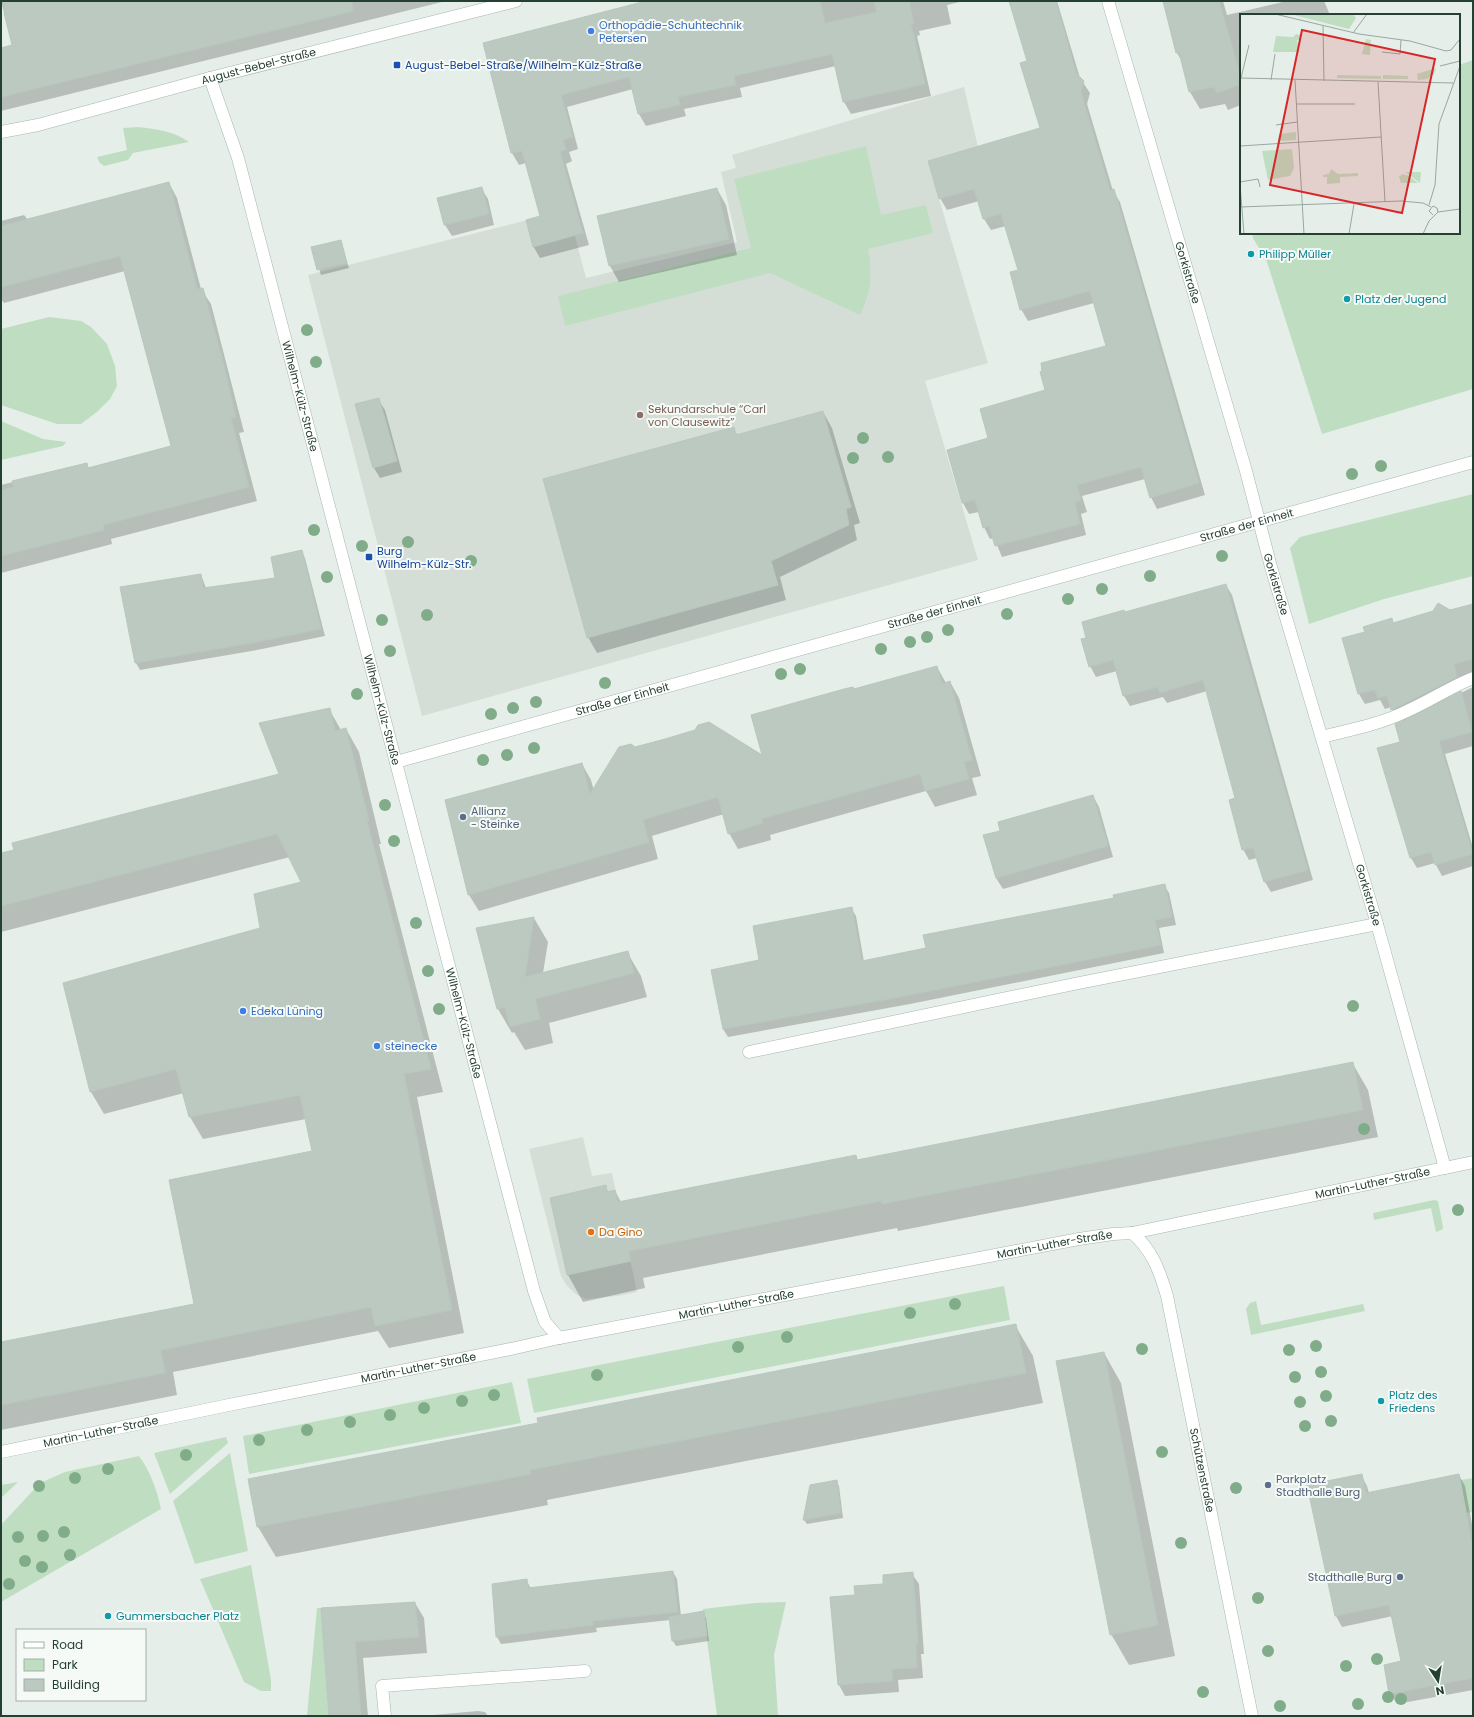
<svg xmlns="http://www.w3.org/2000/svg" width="1474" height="1717" viewBox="0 0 1474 1717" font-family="Poppins,sans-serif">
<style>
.built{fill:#d4ded7}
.green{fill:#bfdec1}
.shadow{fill:#0003}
.building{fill:#bbc9c1;stroke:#b8c8be}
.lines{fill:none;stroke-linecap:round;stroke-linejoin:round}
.minor-casing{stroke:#a7b6af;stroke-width:13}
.minor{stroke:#fff;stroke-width:12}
.tree{fill:#81ac8a}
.shop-dot{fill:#3f7fe0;stroke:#f6faf7;stroke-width:1.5}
.transit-dot{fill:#1a4fb4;stroke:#f6faf7;stroke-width:1.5}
.culture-dot{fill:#0f9aa8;stroke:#f6faf7;stroke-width:1.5}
.education-dot{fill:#8d6e63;stroke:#f6faf7;stroke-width:1.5}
.service-dot{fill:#5c6f8a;stroke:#f6faf7;stroke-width:1.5}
.food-dot{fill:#e8710a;stroke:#f6faf7;stroke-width:1.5}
.labels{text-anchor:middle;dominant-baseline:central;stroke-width:4;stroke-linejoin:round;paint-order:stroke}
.shop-label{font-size:11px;fill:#366cbe;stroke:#f6faf7;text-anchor:start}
.transit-label{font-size:11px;fill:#164399;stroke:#f6faf7;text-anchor:start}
.street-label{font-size:11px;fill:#244033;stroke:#f6faf7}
.culture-label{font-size:11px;fill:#0d838f;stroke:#f6faf7;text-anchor:start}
.education-label{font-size:11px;fill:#785e54;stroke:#f6faf7;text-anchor:start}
.service-label{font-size:11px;fill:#4e5e75;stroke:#f6faf7;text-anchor:start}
.food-label{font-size:11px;fill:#c56008;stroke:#f6faf7;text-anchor:start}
.inset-road{fill:none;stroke:#98a8a0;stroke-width:1}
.view{fill:#d62828;fill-opacity:0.15;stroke:#d62828;stroke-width:2}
.inset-edge{fill:none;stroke:#244033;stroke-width:2}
</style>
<rect width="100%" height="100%" fill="#e5eee9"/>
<!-- built -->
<g class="built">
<polygon points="964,87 978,147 928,162 988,363 925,381 978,560 422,716 308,275 568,210 586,278 737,242 721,172 736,168 732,155"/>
<polygon points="583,1137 592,1176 612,1173 637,1292 618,1296 586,1299 577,1295 567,1286 561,1276 529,1149"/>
</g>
<!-- green -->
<g class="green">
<polygon points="1473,60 1473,389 1322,434 1267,262 1253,238 1252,233 1459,233 1459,65"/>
<path d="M138,127c19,2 35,4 51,15l-56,11 -5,7 -24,6 -5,-4 -2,-5 30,-7 -4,-22z"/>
<path d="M866,146l15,69 45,-10 7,28 -65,16c5,24 3,44 -8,66l-90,-42 -205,53 -7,-30 193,-48 -17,-69z"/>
<polygon points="49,317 81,321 91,327 107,344 115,366 117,386 110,399 98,411 81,424 57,424 1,405 1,329"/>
<polygon points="1,421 43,439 66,442 63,446 1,460"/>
<polygon points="1473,494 1473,576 1384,599 1309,624 1290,548 1300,537"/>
<polygon points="1434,1200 1438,1201 1443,1227 1443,1229 1436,1232 1431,1208 1374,1220 1373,1213"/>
<polygon points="1004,1286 1010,1320 534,1413 527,1379"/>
<polygon points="1256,1301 1261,1325 1363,1304 1365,1311 1251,1335 1246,1309 1250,1303"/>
<polygon points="512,1382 521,1423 249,1474 243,1436"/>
<polygon points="226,1437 228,1443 170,1494 154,1453"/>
<polygon points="230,1453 248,1551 195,1564 173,1501"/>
<path d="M139,1456c11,15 18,34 22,53l-160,93v-77l39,-42 25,-11z"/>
<polygon points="1473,1478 1473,1512 1466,1513 1461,1480"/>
<polygon points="18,1482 1,1498 1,1485"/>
<polygon points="251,1565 271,1680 271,1691 261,1691 244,1682 200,1579"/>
<polygon points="786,1602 774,1655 778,1716 717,1716 703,1609 755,1603"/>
<polygon points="317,1608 321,1608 329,1716 307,1716"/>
</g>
<!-- shadow -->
<g class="shadow">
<polygon points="1,1 446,1 1,111 1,48 13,46"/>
<polygon points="649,1 964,1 947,5 951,24 919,31 920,35 917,36 931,96 851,114 844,102 836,66 740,88 742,97 684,109 686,116 646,126 639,114 633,89 567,107 578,149 569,152 572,161 566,164 589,245 540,258 533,246 541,217 526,163 519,165 512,153 484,44"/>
<polygon points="1010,1 1057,1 1080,78 1090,93 1087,104 1113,191 1120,202 1205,495 1157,509 1151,497 1145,479 1082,496 1087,512 1081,514 1086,535 1002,557 994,538 990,539 984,527 979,512 969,514 963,503 948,450 989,439 1046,391 1107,347 1094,303 1028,321 1021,309 1019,270 1006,226 991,230 984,219 979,201 947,210 940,198 1041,129 1028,61"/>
<polygon points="1164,1 1223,1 1227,15 1287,1 1324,1 1330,15 1241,15 1241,105 1228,110 1225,104 1200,109 1190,92 1183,63 1177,53"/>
<polygon points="169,183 177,198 201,289 211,304 244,432 239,433 257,501 111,539 112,544 1,573 1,485 86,464 89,468 172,446 125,271 4,303 1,299 1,221 24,215 28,220"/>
<polygon points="481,188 488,199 494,225 452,236 445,225 438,199"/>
<polygon points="717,189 726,205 737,255 619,282 610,266 598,216"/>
<polygon points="340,241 349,268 321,275 313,248"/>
<polygon points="378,399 385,410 402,472 380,478 374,468"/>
<polygon points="823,412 832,428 860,523 854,525 857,540 780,577 786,600 597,653 588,637 733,428 738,436"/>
<polygon points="301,551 305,558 325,636 257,650 140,670 136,663 121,588 201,575 206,588 277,578"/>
<polygon points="1226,585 1232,595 1313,880 1271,892 1265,882 1257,858 1249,860 1243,849 1237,799 1207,691 1167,703 1163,697 1130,706 1124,696 1117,671 1096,677 1090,666 1087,638 1125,613"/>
<polygon points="1473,605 1473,683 1398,720 1391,707 1385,709 1380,700 1365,704 1359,694 1366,632 1391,620 1394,624"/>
<polygon points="937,667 946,683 950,682 959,698 981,776 972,778 977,795 935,807 926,791 770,835 771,840 738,849 729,833 724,814 652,836 658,859 479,911 469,895 446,800 582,764 591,780 594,791 635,748 764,758 854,690"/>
<polygon points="1473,687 1473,746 1445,754 1473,848 1473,866 1442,876 1435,863 1417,868 1411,858 1401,742 1396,725"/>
<polygon points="329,709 341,730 346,729 359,752 381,844 379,844 443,1092 417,1097 464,1333 389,1348 378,1331 173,1372 177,1395 1,1430 1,1343 196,1305 313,1152 306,1119 203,1139 190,1117 184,1093 104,1114 91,1092 261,929 303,882 290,857 1,932 1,854 280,775"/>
<polygon points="1093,796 1099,807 1113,857 1003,889 996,878 985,836 1002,831"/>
<polygon points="1164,885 1169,893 1176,925 1159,928 1164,953 910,1004 728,1037 723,1029 712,971 760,961 851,908 856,916 864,962 927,948"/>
<polygon points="534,918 548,942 543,973 627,952 641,976 647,997 549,1023 553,1043 525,1050 514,1032 512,1033 498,1009 478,929"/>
<polygon points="1353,1064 1368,1090 1378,1137 898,1231 897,1228 643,1278 645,1288 583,1302 568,1275 551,1199 605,1187 609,1193 615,1191 621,1202 855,1156 858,1161"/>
<polygon points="1015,1325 1033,1356 1043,1403 547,1500 548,1505 276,1557 258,1527 249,1480 539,1424"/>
<polygon points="1104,1353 1121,1383 1175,1656 1129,1665 1111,1634"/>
<polygon points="1361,1475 1367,1486 1369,1493 1459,1475 1465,1486 1473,1530 1473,1690 1397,1704 1390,1693 1402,1662 1393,1616 1342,1627 1336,1616 1308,1486"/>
<polygon points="836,1481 839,1486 843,1518 807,1524 804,1520"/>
<polygon points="673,1572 677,1579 681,1616 703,1613 706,1618 709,1641 676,1646 673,1641 670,1620 596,1628 597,1632 501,1644 497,1637 493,1585 527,1581 531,1589"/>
<polygon points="912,1574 919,1584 924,1654 921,1654 923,1678 898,1680 899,1692 845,1696 839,1685 856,1596"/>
<polygon points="415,1603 424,1618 427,1653 363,1658 368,1716 330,1716 322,1609"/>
<polygon points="478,1711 485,1712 488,1716 422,1716"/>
</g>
<!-- building -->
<g class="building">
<polygon points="3,1 352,1 353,11 1,97 1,48 12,45 4,13 5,12"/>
<polygon points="646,1 820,1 825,23 877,12 874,1 909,1 914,24 911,24 925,84 843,102 832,54 734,76 736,85 678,97 680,105 638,114 629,77 561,95 573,137 563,140 566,149 560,152 583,233 533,247 526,220 540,216 522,151 511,153 483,43"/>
<polygon points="1009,1 1056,1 1076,73 1084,81 1081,92 1110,190 1114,189 1199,483 1150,498 1141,467 1077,485 1081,500 1075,503 1080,524 995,546 989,526 983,528 975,500 962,503 947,450 988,438 980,409 1045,390 1040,372 1042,371 1041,363 1106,346 1090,291 1020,310 1010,272 1018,270 1001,214 983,219 974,189 939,199 928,161 1040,128 1020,63 1027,61"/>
<polygon points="1163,1 1219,1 1241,77 1241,84 1217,93 1214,87 1189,92 1179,52 1176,53"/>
<polygon points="169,182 197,289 203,288 223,361 236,417 231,418 249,487 103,525 104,530 1,556 1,490 14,487 12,481 87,463 88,468 171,446 120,256 1,287 1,226"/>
<polygon points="482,187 489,214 444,225 437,198"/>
<polygon points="717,188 729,239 609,266 597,216"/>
<polygon points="341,240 347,263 317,270 311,247"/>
<polygon points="379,398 397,461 373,468 355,404"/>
<polygon points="823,411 851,507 846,509 849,525 771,561 778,585 587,638 543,479 734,427 736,435"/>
<polygon points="302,550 321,629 252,643 135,663 120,587 201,574 203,588 275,578 271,557"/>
<polygon points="1226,584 1308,870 1264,882 1253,848 1242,850 1229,800 1235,798 1203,680 1160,693 1158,687 1123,696 1113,660 1089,667 1081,639 1086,638 1082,622 1124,610 1125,612"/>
<polygon points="1438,603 1450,610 1473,604 1473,659 1454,664 1457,677 1391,710 1387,696 1378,698 1375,690 1358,694 1342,638 1365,632 1363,627 1392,618 1393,623 1433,611"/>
<polygon points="937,666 942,684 950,681 972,760 964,762 969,779 925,791 920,774 761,819 763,823 728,834 718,797 643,820 649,842 468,895 445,800 582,763 590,794 619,747 631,744 635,747 665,739 695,730 698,725 709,722 762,755 751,715 844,689 853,687 854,689"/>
<polygon points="1461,691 1472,732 1439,741 1473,854 1435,865 1431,852 1410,858 1377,748 1400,742 1395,724"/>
<polygon points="330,708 335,731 346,728 369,821 367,821 431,1069 404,1074 452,1310 375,1326 371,1307 161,1350 165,1373 1,1405 1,1342 194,1304 169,1180 312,1151 300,1095 189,1117 176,1069 90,1092 63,983 260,928 254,894 301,882 277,834 1,906 1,853 14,850 12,843 279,774 259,723"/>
<polygon points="1093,795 1108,846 996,878 983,835 1000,831 998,822"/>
<polygon points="1165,884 1172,917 1155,920 1161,945 905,996 723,1029 711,970 759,960 753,926 852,907 862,961 926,948 923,935 1114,898 1113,895"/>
<polygon points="534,917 525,977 628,951 634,973 535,999 540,1019 510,1027 505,1007 497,1009 476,928"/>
<polygon points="1353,1062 1363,1110 882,1204 881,1201 629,1251 631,1261 567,1275 550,1198 606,1185 607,1192 615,1190 618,1202 856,1155 857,1160"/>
<polygon points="1016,1324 1026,1373 530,1470 531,1474 257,1527 248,1479 538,1423 537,1418"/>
<polygon points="1104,1352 1158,1625 1110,1635 1056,1361"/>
<polygon points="1362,1474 1366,1493 1459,1474 1473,1549 1473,1678 1389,1694 1384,1665 1401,1661 1389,1605 1335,1616 1307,1485"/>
<polygon points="837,1480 841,1513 803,1520 810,1485"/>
<polygon points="673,1571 678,1612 593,1621 593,1625 496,1637 492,1584 527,1579 528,1588"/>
<polygon points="913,1572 918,1643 916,1644 917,1668 892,1669 893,1681 838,1685 830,1597 855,1595 854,1586 883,1584 883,1575"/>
<polygon points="415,1602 419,1637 355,1642 361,1716 329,1716 321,1608"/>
<polygon points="704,1611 707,1636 672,1641 669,1617"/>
</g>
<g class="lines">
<defs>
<g id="minor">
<path id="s1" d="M1108,1l138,470 25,96 106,357 68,244"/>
<path id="s2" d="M210,78l28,80 296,1133 11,31 14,16"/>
<path id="s3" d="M1,132l37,-7 172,-47 306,-77"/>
<path d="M1322,737c28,-7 59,-13 85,-26 23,-10 43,-24 66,-33"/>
<path id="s4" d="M396,762l1077,-300"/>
<polyline points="749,1052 1074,984 1377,924"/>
<path id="s5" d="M1132,1233c20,16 28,39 35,63l85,420"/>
<path id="s6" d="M1,1452l228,-47 282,-56 48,-11 520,-99 34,-5 19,-1 341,-71"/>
<polyline points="385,1716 382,1686 585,1671"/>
</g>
</defs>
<!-- minor casing -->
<use href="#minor" class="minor-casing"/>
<!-- minor -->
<use href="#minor" class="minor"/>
</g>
<!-- trees -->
<g class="tree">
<circle cx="307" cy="330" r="6"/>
<circle cx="316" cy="362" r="6"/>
<circle cx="863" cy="438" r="6"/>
<circle cx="888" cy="457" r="6"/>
<circle cx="853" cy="458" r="6"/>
<circle cx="1381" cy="466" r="6"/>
<circle cx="1352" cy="474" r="6"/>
<circle cx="314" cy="530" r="6"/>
<circle cx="408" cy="542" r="6"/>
<circle cx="362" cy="546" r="6"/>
<circle cx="1222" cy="556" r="6"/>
<circle cx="471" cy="561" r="6"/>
<circle cx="1150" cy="576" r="6"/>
<circle cx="327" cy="577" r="6"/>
<circle cx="1102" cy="589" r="6"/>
<circle cx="1068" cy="599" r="6"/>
<circle cx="1007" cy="614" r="6"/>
<circle cx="427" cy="615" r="6"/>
<circle cx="382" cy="620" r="6"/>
<circle cx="948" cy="630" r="6"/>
<circle cx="927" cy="637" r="6"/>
<circle cx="910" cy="642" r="6"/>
<circle cx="881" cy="649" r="6"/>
<circle cx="390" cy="651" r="6"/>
<circle cx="800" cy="669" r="6"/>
<circle cx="781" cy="674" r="6"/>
<circle cx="605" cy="683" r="6"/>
<circle cx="357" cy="694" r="6"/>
<circle cx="536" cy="702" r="6"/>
<circle cx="513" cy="708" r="6"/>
<circle cx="491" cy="714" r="6"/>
<circle cx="534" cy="748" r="6"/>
<circle cx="507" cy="755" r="6"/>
<circle cx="483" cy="760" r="6"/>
<circle cx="385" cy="805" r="6"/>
<circle cx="394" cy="841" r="6"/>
<circle cx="416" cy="923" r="6"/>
<circle cx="428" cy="971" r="6"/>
<circle cx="1353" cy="1006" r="6"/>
<circle cx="439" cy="1009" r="6"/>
<circle cx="1364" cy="1129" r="6"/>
<circle cx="1458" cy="1210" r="6"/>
<circle cx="955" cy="1304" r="6"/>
<circle cx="910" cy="1313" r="6"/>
<circle cx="787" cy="1337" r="6"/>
<circle cx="1316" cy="1346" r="6"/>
<circle cx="738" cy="1347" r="6"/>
<circle cx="1142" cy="1349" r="6"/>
<circle cx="1289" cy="1350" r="6"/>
<circle cx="1321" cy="1372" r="6"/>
<circle cx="597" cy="1375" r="6"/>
<circle cx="1295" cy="1377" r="6"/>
<circle cx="494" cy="1395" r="6"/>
<circle cx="1326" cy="1396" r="6"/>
<circle cx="462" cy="1401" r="6"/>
<circle cx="1300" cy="1402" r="6"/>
<circle cx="424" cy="1408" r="6"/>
<circle cx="390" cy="1415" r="6"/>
<circle cx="1331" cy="1421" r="6"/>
<circle cx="350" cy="1422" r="6"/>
<circle cx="1305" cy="1426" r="6"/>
<circle cx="307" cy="1430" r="6"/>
<circle cx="259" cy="1440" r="6"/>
<circle cx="1162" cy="1452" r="6"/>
<circle cx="186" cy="1455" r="6"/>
<circle cx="108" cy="1469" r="6"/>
<circle cx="75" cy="1478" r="6"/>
<circle cx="39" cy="1486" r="6"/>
<circle cx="1236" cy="1488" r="6"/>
<circle cx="64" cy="1532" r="6"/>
<circle cx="43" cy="1536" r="6"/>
<circle cx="18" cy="1537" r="6"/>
<circle cx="1181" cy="1543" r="6"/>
<circle cx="70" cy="1555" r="6"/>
<circle cx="25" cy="1561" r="6"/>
<circle cx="42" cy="1567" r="6"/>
<circle cx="9" cy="1584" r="6"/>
<circle cx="1258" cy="1598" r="6"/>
<circle cx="1268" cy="1651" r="6"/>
<circle cx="1377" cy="1659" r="6"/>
<circle cx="1346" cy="1666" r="6"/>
<circle cx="1203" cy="1692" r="6"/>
<circle cx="1388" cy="1697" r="6"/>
<circle cx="1401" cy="1699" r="6"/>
<circle cx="1358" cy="1704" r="6"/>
<circle cx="1280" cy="1706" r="6"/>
</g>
<!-- markers -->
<g class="shop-dot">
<circle cx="591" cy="31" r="4"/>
<circle cx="243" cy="1011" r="4"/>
<circle cx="377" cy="1046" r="4"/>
</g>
<g class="transit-dot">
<rect x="393" y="61" width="8" height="8" rx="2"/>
<rect x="365" y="553" width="8" height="8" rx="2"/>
</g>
<g class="culture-dot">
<circle cx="1251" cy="254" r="4"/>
<circle cx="1347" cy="299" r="4"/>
<circle cx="1381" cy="1401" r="4"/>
<circle cx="108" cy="1616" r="4"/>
</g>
<circle class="education-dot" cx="640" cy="415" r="4"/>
<g class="service-dot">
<circle cx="463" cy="817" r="4"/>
<circle cx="1268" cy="1485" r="4"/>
<circle cx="1400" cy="1577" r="4"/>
</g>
<circle class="food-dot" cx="591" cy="1232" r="4"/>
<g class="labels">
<!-- shop labels -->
<g class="shop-label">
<text x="599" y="25">Orthopädie-Schuhtechnik<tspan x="599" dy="13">Petersen</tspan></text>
<text x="251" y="1011">Edeka Lüning</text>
<text x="385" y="1046">steinecke</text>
</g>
<!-- transit labels -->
<g class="transit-label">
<text x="405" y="65">August-Bebel-Straße/Wilhelm-Külz-Straße</text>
<text x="377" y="551">Burg<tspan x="377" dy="13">Wilhelm-Külz-Str.</tspan></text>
</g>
<!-- street labels -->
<g class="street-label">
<text stroke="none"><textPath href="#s3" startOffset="266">August-Bebel-Straße</textPath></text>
<text stroke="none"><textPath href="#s1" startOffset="283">Gorkistraße</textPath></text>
<text stroke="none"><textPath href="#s2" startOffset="331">Wilhelm-Külz-Straße</textPath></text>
<text stroke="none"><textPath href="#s4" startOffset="883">Straße der Einheit</textPath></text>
<text stroke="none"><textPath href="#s1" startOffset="607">Gorkistraße</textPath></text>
<text stroke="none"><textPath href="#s4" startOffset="559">Straße der Einheit</textPath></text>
<text stroke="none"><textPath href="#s4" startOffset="235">Straße der Einheit</textPath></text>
<text stroke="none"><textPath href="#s2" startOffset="655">Wilhelm-Külz-Straße</textPath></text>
<text stroke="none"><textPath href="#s1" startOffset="931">Gorkistraße</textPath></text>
<text stroke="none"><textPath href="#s2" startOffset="979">Wilhelm-Külz-Straße</textPath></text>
<text stroke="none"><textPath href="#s6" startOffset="1398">Martin-Luther-Straße</textPath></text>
<text stroke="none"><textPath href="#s6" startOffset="1074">Martin-Luther-Straße</textPath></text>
<text stroke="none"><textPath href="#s6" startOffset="750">Martin-Luther-Straße</textPath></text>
<text stroke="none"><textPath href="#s6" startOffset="426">Martin-Luther-Straße</textPath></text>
<text stroke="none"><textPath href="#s6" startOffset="102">Martin-Luther-Straße</textPath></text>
<text stroke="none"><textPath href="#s5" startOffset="251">Schützenstraße</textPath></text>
</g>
<!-- culture labels -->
<g class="culture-label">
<text x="1259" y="254">Philipp Müller</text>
<text x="1355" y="299">Platz der Jugend</text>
<text x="1389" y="1395">Platz des<tspan x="1389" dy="13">Friedens</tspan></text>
<text x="116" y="1616">Gummersbacher Platz</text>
</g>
<!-- education labels -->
<g class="education-label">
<text x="648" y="409">Sekundarschule “Carl<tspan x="648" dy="13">von Clausewitz”</tspan></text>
</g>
<!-- service labels -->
<g class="service-label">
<text x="471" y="811">Allianz<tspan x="471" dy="13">- Steinke</tspan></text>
<text x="1276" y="1479">Parkplatz<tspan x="1276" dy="13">Stadthalle Burg</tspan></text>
<text x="1392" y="1577" text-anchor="end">Stadthalle Burg</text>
</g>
<!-- food labels -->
<g class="food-label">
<text x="599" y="1232">Da Gino</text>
</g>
</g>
<!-- overview -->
<g transform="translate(1240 14)">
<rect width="220" height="220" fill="#e5eee9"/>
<path d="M50,0h63l3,4 -7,11zM56,20l4,1v5h-3l2,12h-26l3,-16 17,1zM126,25l5,1 -1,15 -8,-1zM196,54l-2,6 -7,5 -9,1 -1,-6zM97,61l44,1v3l-44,-1zM143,61l25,1v3h-25zM56,118v8l-18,1 1,-7zM52,135l2,19 -4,8 -22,4 -6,-29zM91,155l7,5 20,-1v3l-18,1v6l-13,1v-7h-4v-2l6,-1zM165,158h16l-1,11 -13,-10zM163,160l6,2 9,7h-17l-2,-7z" fill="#bfdec1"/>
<path class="inset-road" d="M35,0l84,20 51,7 36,10 5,-1 9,-11M83,12l1,55M113,19l14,-19M142,38l18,2 1,-14M200,52l20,-5M0,64l213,5M1,64l8,-33M31,66l4,-26M55,66l9,154M138,68l7,120M56,90h59M36,111l21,-3M0,132l141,-9M0,168l18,-3 2,8M0,171l4,49M189,191l6,-20 4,-61 21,-58M0,193l161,-6 22,2 8,4M198,198l22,-3M109,220l5,-30M183,220l6,-13 9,-9 -1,-4 -4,-2 -4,5 4,4"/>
<path class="view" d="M62,16l133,29 -33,154 -132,-28z"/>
<rect width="220" height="220" class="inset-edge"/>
</g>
<!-- border -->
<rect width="1474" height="1717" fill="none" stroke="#244033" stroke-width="4"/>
<!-- legend -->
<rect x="16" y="1629" width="130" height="72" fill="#f6faf7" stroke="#a2b0a9"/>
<rect x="24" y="1642" width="20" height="6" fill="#ffffff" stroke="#a2b0a9"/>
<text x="52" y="1649" font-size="12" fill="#244033">Road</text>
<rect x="24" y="1659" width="20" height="12" fill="#bfdec1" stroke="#a2b0a9"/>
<text x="52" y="1669" font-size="12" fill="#244033">Park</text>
<rect x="24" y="1679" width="20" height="12" fill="#bbc9c1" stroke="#a2b0a9"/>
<text x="52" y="1689" font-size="12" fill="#244033">Building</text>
<!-- north arrow -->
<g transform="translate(1438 1681) rotate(168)" stroke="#f6faf7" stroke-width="3" paint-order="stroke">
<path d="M0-3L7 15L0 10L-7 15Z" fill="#244033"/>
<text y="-6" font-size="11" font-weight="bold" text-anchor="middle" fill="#244033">N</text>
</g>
</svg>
